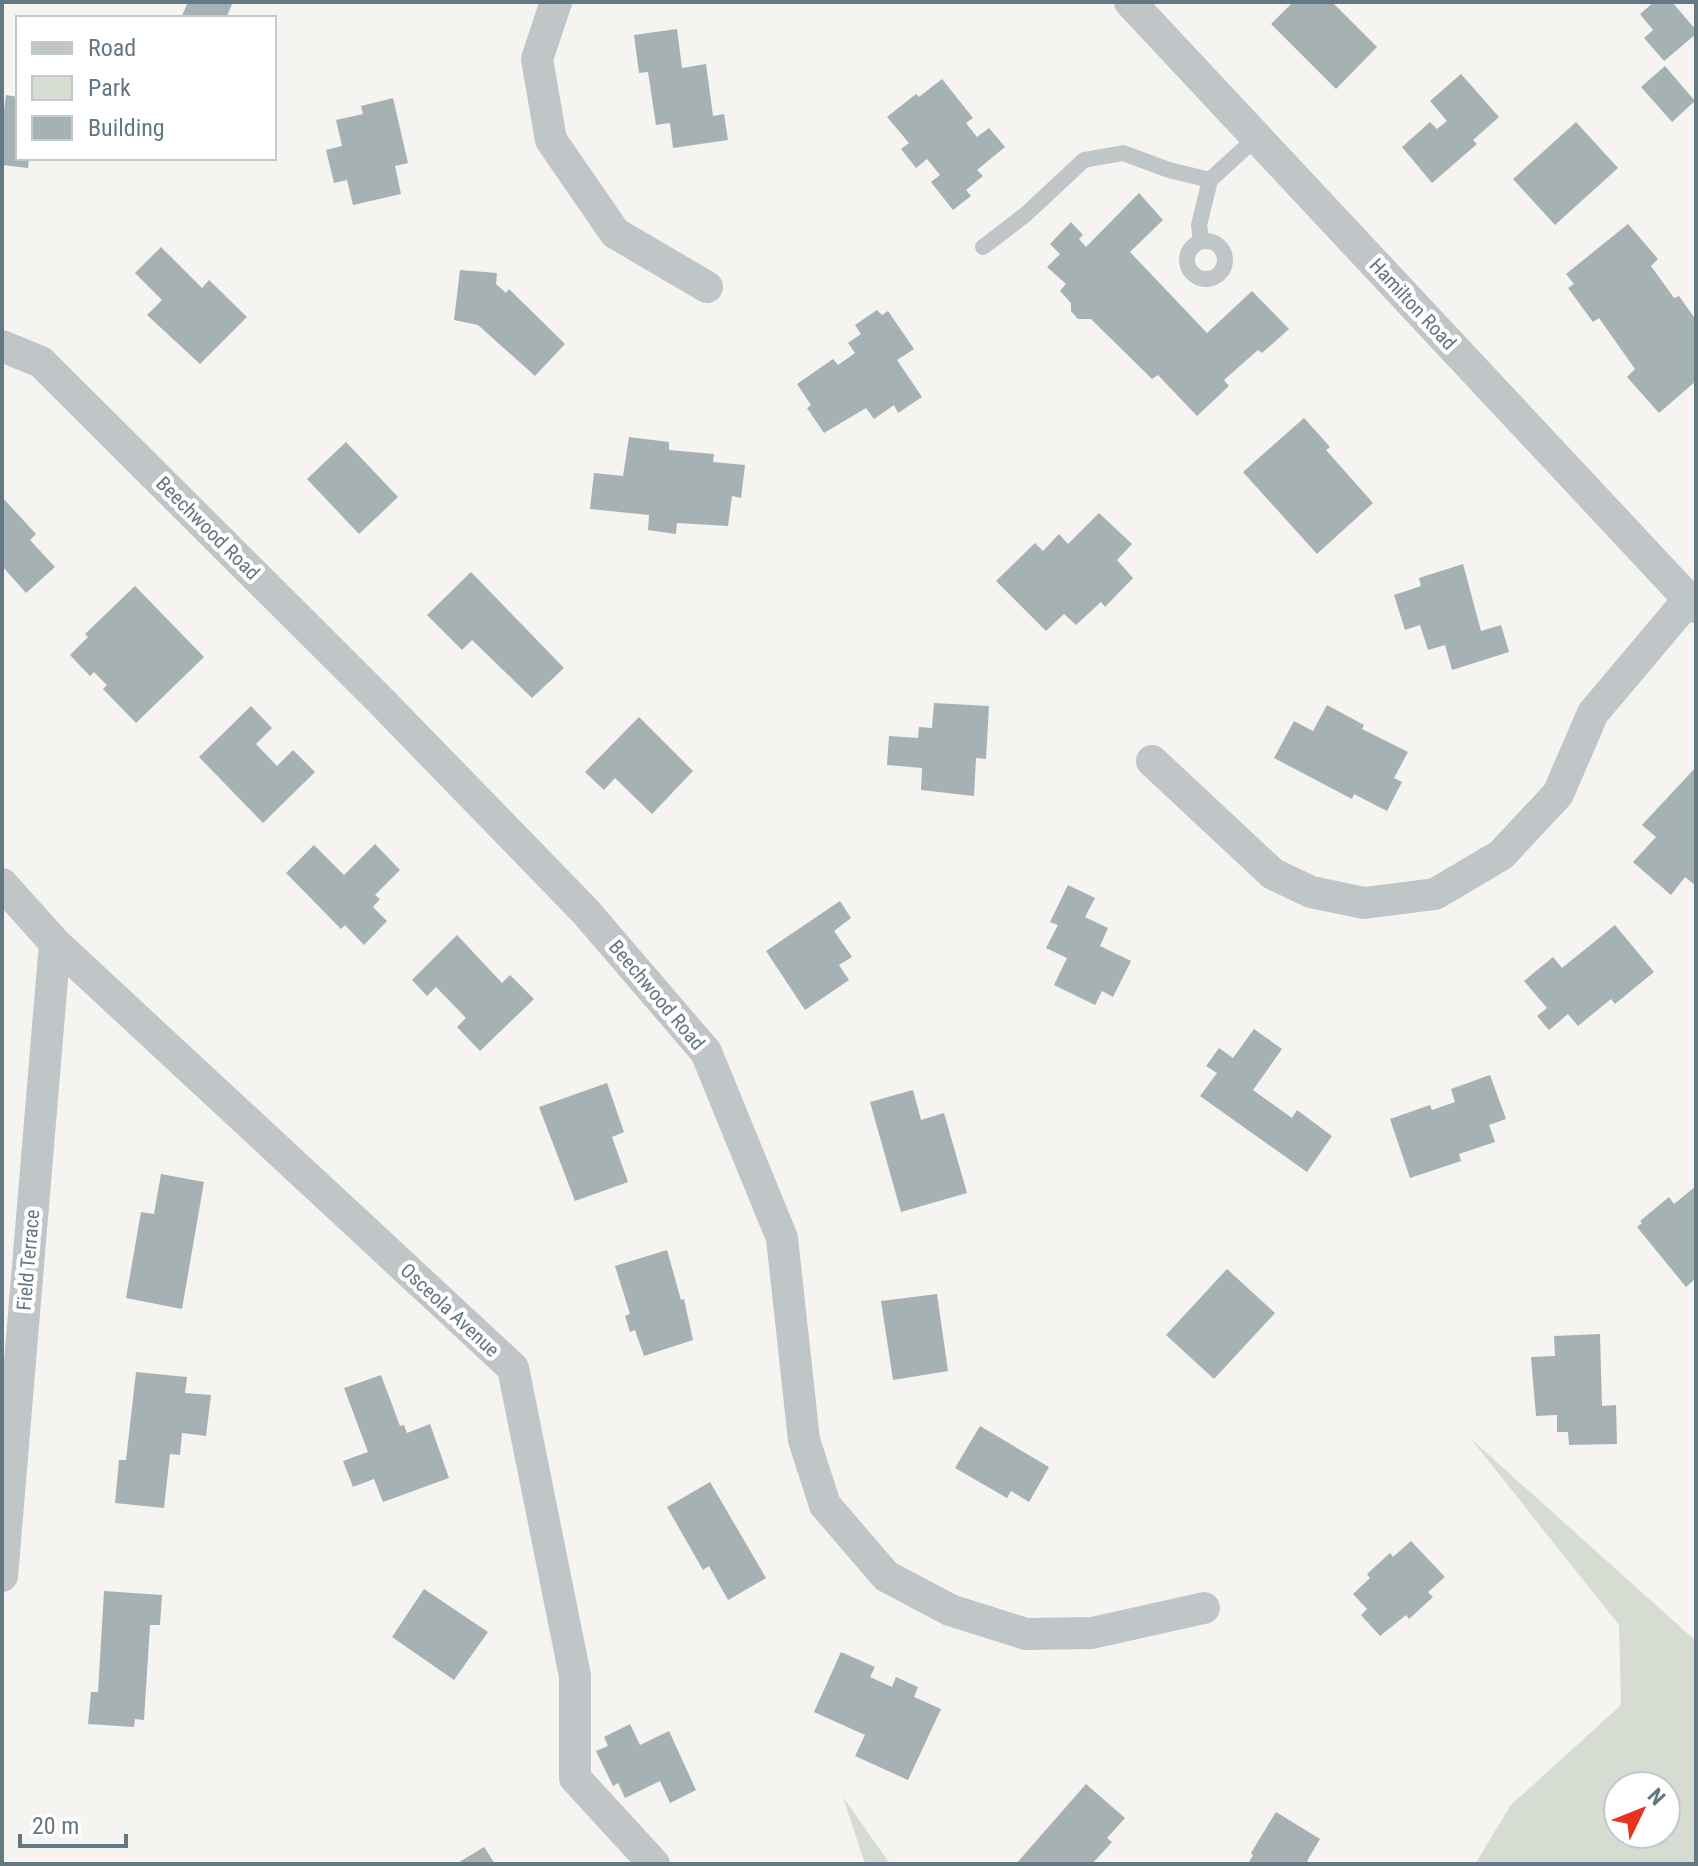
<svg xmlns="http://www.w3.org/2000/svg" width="1698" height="1866" viewBox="0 0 1698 1866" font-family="'Roboto Condensed',sans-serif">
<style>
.green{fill:#d7dcd2;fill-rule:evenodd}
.building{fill:#a6b1b4}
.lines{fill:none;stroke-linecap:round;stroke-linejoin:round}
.service{stroke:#c0c5c7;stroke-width:16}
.minor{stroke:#c0c5c7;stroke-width:32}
.labels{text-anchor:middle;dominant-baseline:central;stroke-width:8;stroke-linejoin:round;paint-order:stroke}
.street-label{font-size:20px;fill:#637882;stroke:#fff}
</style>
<rect width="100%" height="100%" fill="#f5f4f1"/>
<!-- green -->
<g class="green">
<path d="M1471,1439l225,202v223h-221l36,-59 110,-100 -2,-80zM1618,1786h48v48h-48z"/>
<polygon points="843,1797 890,1864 865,1864"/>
</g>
<!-- building -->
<g class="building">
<polygon points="188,2 233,2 226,18 181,18"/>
<polygon points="1293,2 1332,2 1377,47 1336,89 1271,24"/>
<polygon points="1654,2 1672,2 1696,30 1696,34 1664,61 1644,38 1653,30 1640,14"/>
<polygon points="677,29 682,68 706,64 713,116 724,114 728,140 673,148 670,123 656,125 648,72 639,73 634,35"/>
<polygon points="1665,66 1695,101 1672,122 1641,87"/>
<polygon points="1461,74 1499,117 1473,140 1477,144 1432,183 1402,147 1430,122 1437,129 1447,121 1430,101"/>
<polygon points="942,79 973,118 966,123 977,137 989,128 1005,147 977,170 983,176 966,190 971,196 953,210 931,182 940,175 927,159 916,168 901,149 909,143 887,117 916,94 919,97"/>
<polygon points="6,95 18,97 18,158 29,158 28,168 2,165 2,126"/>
<polygon points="393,98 408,163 395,166 401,194 353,205 347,180 334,183 326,150 342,146 336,120 363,114 361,106"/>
<polygon points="1576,122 1618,168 1555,225 1513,179"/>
<polygon points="1139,193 1163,220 1130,252 1207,333 1252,291 1289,329 1262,353 1258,350 1224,380 1229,386 1197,416 1158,375 1152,379 1091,319 1078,319 1071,311 1071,303 1060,291 1066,284 1047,267 1060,254 1050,244 1071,222 1083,235 1079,239 1086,247"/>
<polygon points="1628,224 1658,259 1651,266 1674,298 1679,296 1696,320 1696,381 1659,413 1627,377 1635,369 1599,318 1593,322 1568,288 1574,284 1566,274"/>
<polygon points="161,247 202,288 209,280 247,317 200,364 147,315 162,300 135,273"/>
<polygon points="460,270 497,273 496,284 506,293 509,289 565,344 535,376 478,325 454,320"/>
<polygon points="877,310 882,315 888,311 914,349 897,360 922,397 898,413 894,405 874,419 866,408 824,433 807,408 811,405 797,384 833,359 838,365 855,353 848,343 861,334 855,325"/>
<polygon points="1304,418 1330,447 1326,450 1373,503 1317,554 1243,472"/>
<polygon points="629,437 669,442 669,450 714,454 713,462 745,465 741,498 732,496 728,526 677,523 676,534 648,530 649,515 590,509 594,473 623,476"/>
<polygon points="346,442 398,497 359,534 307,479"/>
<polygon points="2,497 36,534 30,540 55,567 26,593 2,566"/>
<polygon points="1099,513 1132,544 1117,560 1133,578 1105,607 1101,602 1076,625 1064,614 1046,631 996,581 1035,543 1043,551 1059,534 1068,544"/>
<polygon points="1463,564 1481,631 1501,625 1509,652 1452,670 1445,645 1428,650 1420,625 1405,630 1394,595 1421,586 1419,578"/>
<polygon points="471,572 564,668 532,698 472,640 462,650 427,615"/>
<polygon points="135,586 204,657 136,723 103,689 107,685 94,672 90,676 70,655 88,637 85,634"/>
<polygon points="934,703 989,706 986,759 976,758 974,796 921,790 922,768 887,765 889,736 918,738 919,727 932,728"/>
<polygon points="1327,705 1364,725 1362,729 1408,752 1394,778 1402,782 1387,811 1354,794 1352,799 1274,758 1294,721 1313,731"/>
<polygon points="251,706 272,728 256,744 277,766 293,750 315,772 263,823 199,757"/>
<polygon points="639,717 693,771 652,814 615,778 604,790 585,772"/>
<polygon points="1696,767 1696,886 1685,877 1671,895 1633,862 1656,837 1642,825"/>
<polygon points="375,844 400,870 375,895 380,899 373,907 387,921 364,945 345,925 341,929 286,873 314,845 344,875"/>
<polygon points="1068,885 1095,898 1085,917 1108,928 1100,946 1131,961 1113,997 1102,991 1095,1005 1054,985 1067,958 1046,948 1058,925 1050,922"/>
<polygon points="840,901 851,918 834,931 852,957 839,965 849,980 805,1010 766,951"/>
<polygon points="1615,925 1654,972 1615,1004 1611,999 1578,1026 1568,1014 1549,1030 1537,1016 1547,1008 1524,981 1553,957 1562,968"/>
<polygon points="457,935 502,983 510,975 534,999 480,1051 457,1027 466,1018 436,987 427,996 412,980"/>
<polygon points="1254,1029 1282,1049 1253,1090 1292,1118 1297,1110 1332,1136 1307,1172 1200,1096 1217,1073 1206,1066 1219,1048 1233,1058"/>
<polygon points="1490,1075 1506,1119 1489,1125 1495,1142 1459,1154 1461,1161 1410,1178 1390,1119 1430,1105 1432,1110 1455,1102 1451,1089"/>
<polygon points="607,1083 624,1132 612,1137 628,1182 575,1201 539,1107"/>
<polygon points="913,1090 921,1120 944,1113 967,1193 901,1212 870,1102"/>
<polygon points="161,1174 204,1182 182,1309 126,1298 141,1212 154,1214"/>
<polygon points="1696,1186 1696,1278 1686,1287 1637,1227 1642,1223 1640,1221 1669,1197 1674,1204"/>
<polygon points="667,1250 681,1300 684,1299 693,1340 644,1356 635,1330 630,1332 625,1316 630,1314 615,1266"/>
<polygon points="1227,1269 1275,1313 1214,1379 1166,1335"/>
<polygon points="937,1294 948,1371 893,1380 881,1301"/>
<polygon points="1600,1334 1602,1406 1616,1405 1617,1444 1569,1445 1568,1432 1557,1432 1557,1415 1536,1416 1531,1357 1555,1356 1554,1336"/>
<polygon points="136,1372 187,1377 185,1393 211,1395 206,1436 182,1433 180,1455 170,1454 164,1508 115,1503 119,1460 126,1460"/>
<polygon points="381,1375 400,1426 404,1425 407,1433 430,1424 449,1478 383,1502 374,1479 353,1487 343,1461 368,1452 344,1388"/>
<polygon points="980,1426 1049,1467 1029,1502 1011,1491 1007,1498 955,1468"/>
<polygon points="710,1482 766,1578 728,1600 709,1566 703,1570 667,1507"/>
<polygon points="1411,1541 1445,1577 1428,1592 1433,1597 1409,1619 1406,1615 1380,1636 1361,1615 1367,1609 1353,1594 1370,1578 1367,1574 1390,1553 1393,1557"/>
<polygon points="424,1589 488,1632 454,1680 392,1637"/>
<polygon points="104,1591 162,1595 160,1625 150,1625 144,1720 135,1719 134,1727 88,1724 91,1692 98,1692"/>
<polygon points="841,1652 875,1667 870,1677 892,1687 896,1677 918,1687 914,1697 941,1709 908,1780 855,1756 865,1735 814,1712"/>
<polygon points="630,1724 640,1745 669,1731 696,1790 670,1803 660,1781 625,1798 618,1783 613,1786 596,1751 608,1746 604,1737"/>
<polygon points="1086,1784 1125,1818 1107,1838 1112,1842 1092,1864 1016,1864"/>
<polygon points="1276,1812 1320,1839 1307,1861 1312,1864 1248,1864 1253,1855 1251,1853"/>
<polygon points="484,1847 495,1864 456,1864"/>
</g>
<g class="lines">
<!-- service -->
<g class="service">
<circle cx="1206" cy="260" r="19"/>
<polyline points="1201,241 1199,225 1210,180"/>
<polyline points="983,247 1025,215 1084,160 1123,153 1169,170 1210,180 1257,137"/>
</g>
<!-- minor -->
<g class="minor">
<polyline points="556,2 537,59 551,140 615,233 707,287"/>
<polyline points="1130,2 1696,607"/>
<polyline points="2,346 41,362 378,698 585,911 706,1052 782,1238 804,1440 825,1505 886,1576 950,1610 1026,1634 1092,1633 1204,1608"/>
<polyline points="1152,761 1273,874 1311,892 1364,903 1435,894 1501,855 1558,794 1593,713 1689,599"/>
<polyline points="2,884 55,943 513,1368 575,1676 575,1778 654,1864"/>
<polyline points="2,1576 55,943"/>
</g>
</g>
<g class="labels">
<!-- street labels -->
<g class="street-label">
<text transform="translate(1413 304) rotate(47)">Hamilton Road</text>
<text transform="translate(208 528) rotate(45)">Beechwood Road</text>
<text transform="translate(657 995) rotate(50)">Beechwood Road</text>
<text transform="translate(28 1260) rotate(-85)">Field Terrace</text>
<text transform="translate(450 1310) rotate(43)">Osceola Avenue</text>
</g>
</g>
<!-- border -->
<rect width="1698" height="1866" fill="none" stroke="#637882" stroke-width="8"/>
<!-- legend -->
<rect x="16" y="16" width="260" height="144" fill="#ffffff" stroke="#c1c9cd" stroke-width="2"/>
<rect x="32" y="42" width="40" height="12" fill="#c0c5c7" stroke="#c1c9cd" stroke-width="2"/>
<text x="88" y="56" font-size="24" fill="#637882">Road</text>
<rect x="32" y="76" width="40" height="24" fill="#d7dcd2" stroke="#c1c9cd" stroke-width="2"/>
<text x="88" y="96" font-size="24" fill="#637882">Park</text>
<rect x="32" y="116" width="40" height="24" fill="#a6b1b4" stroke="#c1c9cd" stroke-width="2"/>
<text x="88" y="136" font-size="24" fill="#637882">Building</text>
<!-- north arrow -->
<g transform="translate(1642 1810) rotate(47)"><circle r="38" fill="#ffffff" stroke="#c1c9cd" stroke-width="2"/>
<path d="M0-6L14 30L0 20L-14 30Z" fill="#e53520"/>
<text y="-12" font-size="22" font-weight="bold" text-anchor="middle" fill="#637882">N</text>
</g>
<!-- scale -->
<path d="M20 1834v12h106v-12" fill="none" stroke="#637882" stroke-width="4"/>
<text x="32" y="1834" font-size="24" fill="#637882" stroke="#ffffff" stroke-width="6" paint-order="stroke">20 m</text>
</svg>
